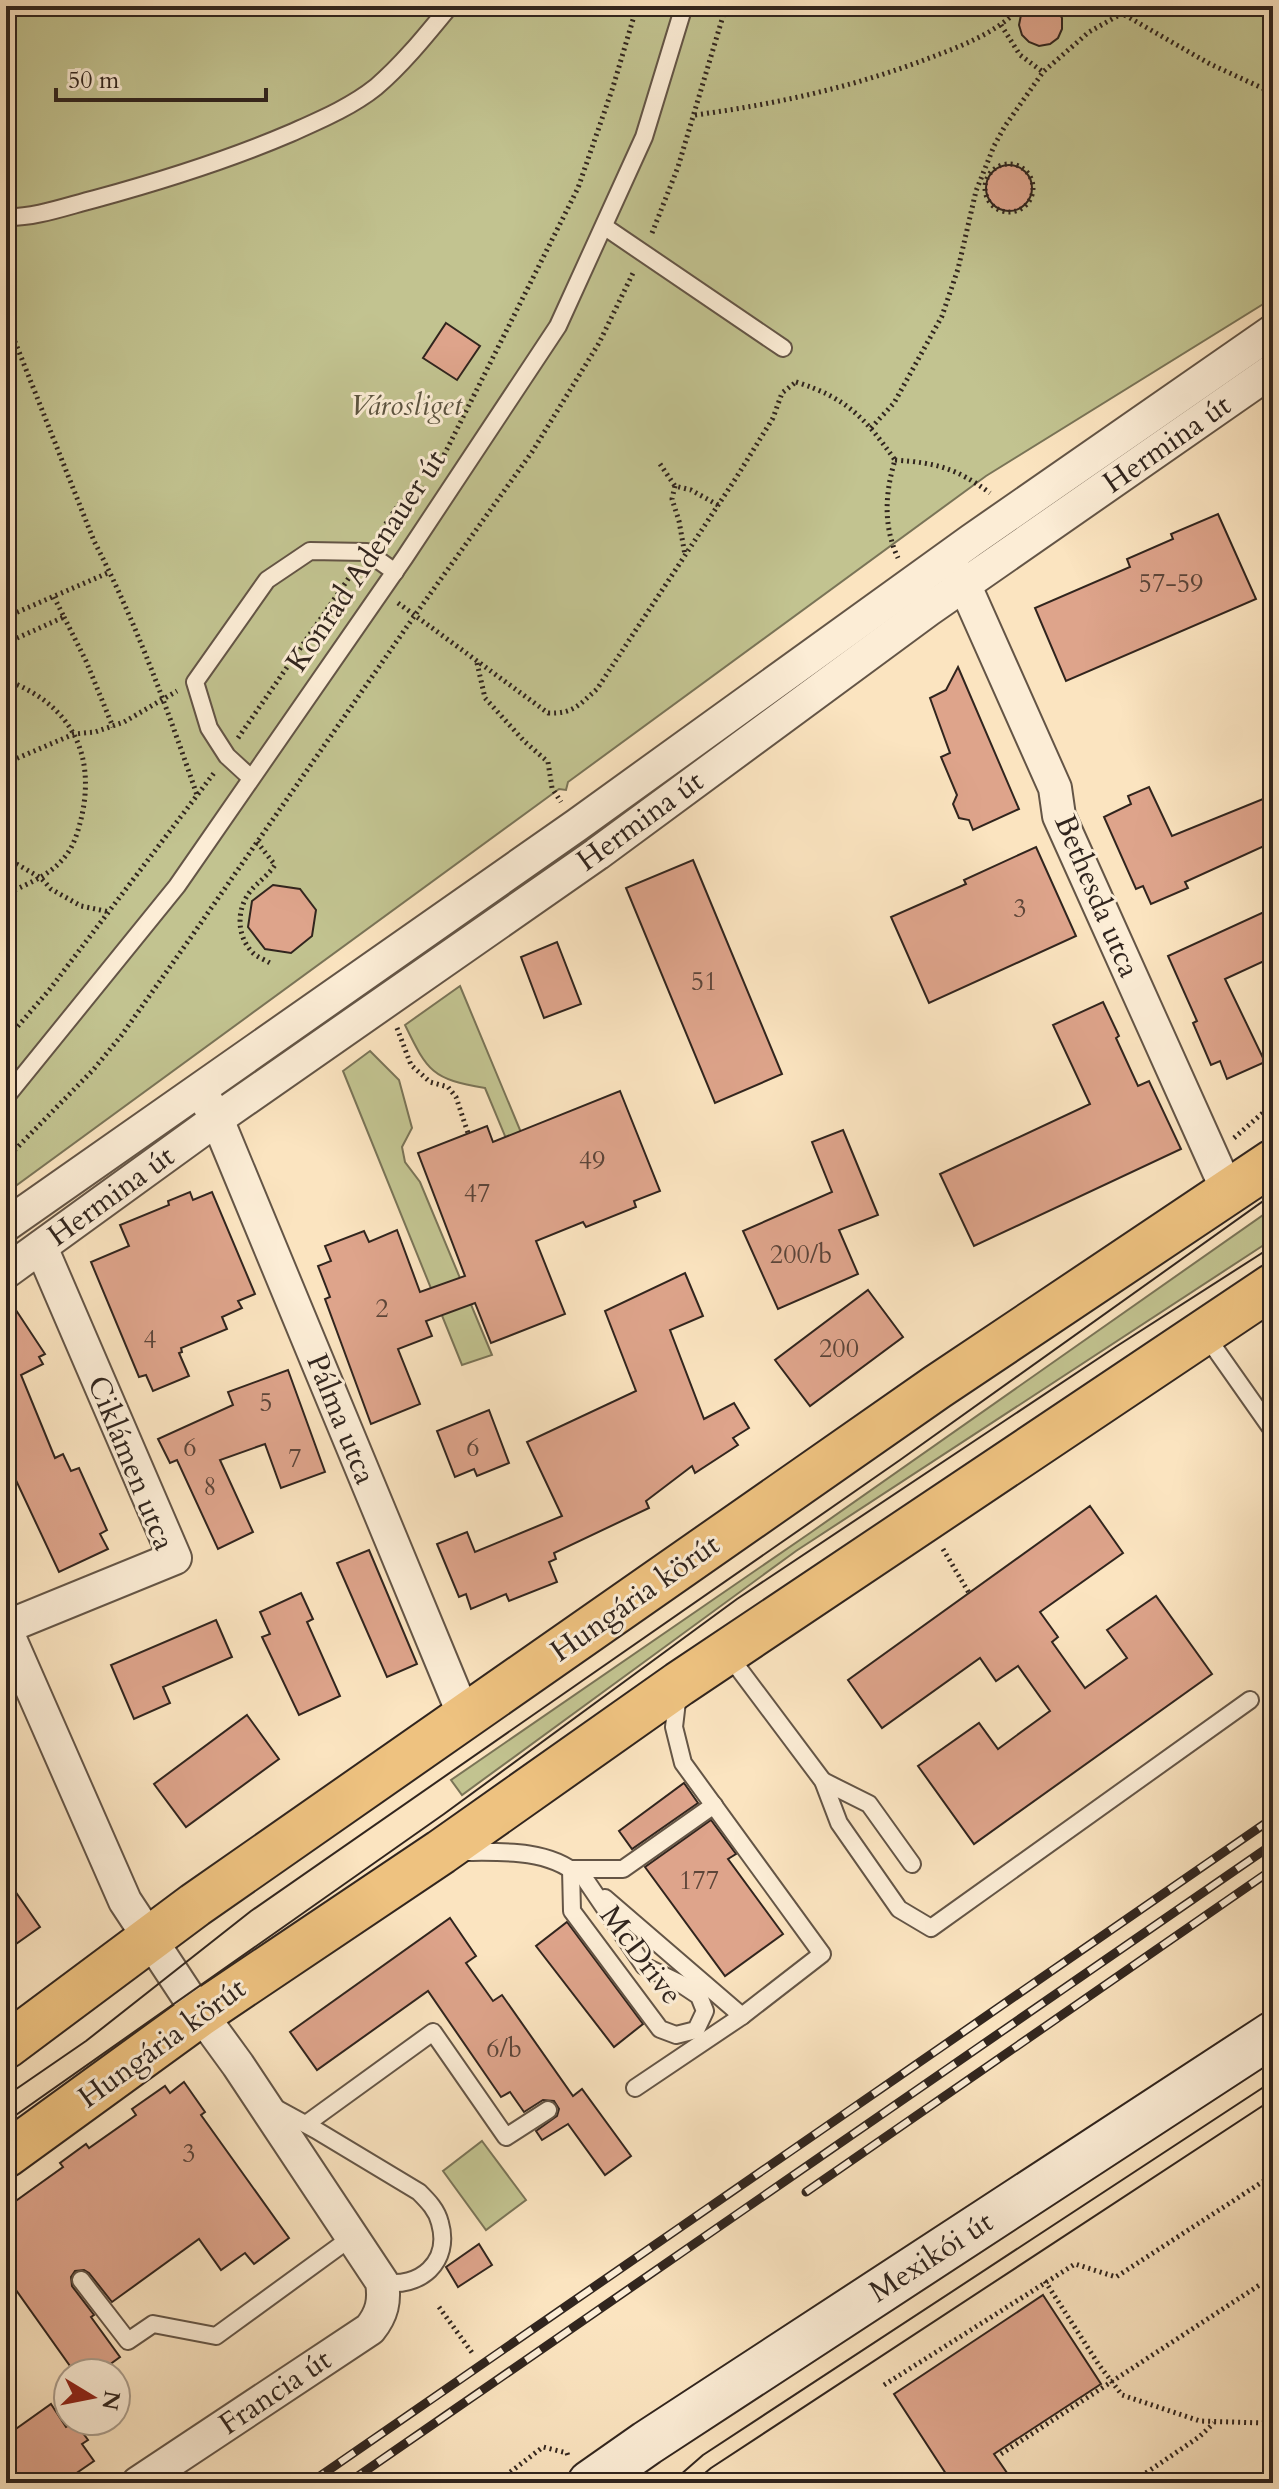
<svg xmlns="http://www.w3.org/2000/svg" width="1279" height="2489" viewBox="0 0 1279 2489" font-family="Cardo,serif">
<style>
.green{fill:#c2c390;stroke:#7a7457;stroke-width:2}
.building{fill:#dea48b;stroke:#31251e;stroke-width:2}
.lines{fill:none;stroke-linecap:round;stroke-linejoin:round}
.lane-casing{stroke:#645546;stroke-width:20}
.street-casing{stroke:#645546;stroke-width:36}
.secondary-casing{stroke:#31251e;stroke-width:48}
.primary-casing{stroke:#31251e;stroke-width:48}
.path{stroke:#31251e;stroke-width:5;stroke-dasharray:2 4;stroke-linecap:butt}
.lane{stroke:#fcedd6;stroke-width:16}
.street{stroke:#fcedd6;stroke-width:32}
.secondary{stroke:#fcedd6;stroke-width:44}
.primary{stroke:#eec280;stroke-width:44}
.tram{stroke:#31251e;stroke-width:2}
.rail-casing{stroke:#31251e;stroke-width:9}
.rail{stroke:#fcedd6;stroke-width:6;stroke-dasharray:18;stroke-linecap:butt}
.labels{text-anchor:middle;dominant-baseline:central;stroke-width:6;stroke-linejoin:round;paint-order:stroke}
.number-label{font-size:26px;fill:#5c4539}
.park-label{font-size:30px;font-style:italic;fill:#5c5440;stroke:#fcedd6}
.street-label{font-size:30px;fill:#31251e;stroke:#fcedd6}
</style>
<rect width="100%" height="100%" fill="#fbe4c0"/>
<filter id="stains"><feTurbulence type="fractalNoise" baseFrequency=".0025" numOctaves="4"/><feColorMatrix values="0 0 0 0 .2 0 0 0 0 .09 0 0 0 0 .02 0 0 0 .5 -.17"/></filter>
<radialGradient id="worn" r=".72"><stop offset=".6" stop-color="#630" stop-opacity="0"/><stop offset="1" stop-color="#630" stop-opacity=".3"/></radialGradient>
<!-- green -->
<g class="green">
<polygon points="6,6 1273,6 1273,298 986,476 568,782 566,790 559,789 6,1193"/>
<path d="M460,986l75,180 -15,6 -35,-84c-53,-9 -57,-16 -80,-63z"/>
<polygon points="370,1051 399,1080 412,1128 402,1147 405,1162 420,1182 492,1355 462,1365 343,1071"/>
<polygon points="1273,1208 1273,1239 796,1551 462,1795 451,1780 810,1533"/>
<polygon points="482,2141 526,2200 486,2230 443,2171"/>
</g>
<!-- building -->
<g class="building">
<polygon points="1028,6 1055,6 1062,18 1062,29 1058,38 1050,44 1039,46 1029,42 1022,35 1019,25 1021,15"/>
<circle cx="1009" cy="188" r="23"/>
<polygon points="446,323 480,346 457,380 423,358"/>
<polygon points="1218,514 1256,599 1066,681 1035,608 1130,567 1127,559 1173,539 1171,534"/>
<polygon points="958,667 1019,809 973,830 969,820 959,818 953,804 957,795 941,757 950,753 930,698 946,690"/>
<polygon points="1149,787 1172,836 1273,795 1273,842 1185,882 1188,888 1151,904 1143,886 1136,889 1104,817 1131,804 1128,796"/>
<polygon points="1036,847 1076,936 929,1003 891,917 966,884 964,880"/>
<polygon points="693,860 782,1074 715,1103 626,888"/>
<polygon points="273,885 300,889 316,910 312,936 291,953 265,949 248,927 252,901"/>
<polygon points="1273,908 1273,957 1225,979 1265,1062 1227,1079 1220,1061 1211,1065 1193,1023 1197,1021 1168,956"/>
<polygon points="557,942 581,1004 544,1018 521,957"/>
<polygon points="1103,1002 1119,1036 1116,1038 1138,1086 1149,1081 1181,1149 974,1246 940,1174 1090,1104 1053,1025"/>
<polygon points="620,1091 660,1191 634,1201 636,1207 586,1227 583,1222 536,1241 565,1314 491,1343 475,1303 426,1321 432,1336 398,1349 420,1404 371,1424 325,1299 330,1297 318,1266 331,1261 325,1246 364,1231 369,1242 397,1230 420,1292 465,1276 418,1153 487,1126 493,1142"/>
<polygon points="843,1130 878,1215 839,1230 858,1274 778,1309 743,1231 832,1192 812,1142"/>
<polygon points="190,1192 193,1200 212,1192 255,1294 238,1301 242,1308 222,1317 227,1329 181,1348 182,1352 179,1353 189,1376 153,1391 146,1375 139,1377 91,1262 129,1246 120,1225 169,1205 168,1201"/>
<polygon points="685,1273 703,1316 670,1330 704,1419 734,1403 749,1428 733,1438 738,1445 695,1473 692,1466 646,1501 649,1508 554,1553 556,1559 549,1562 557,1582 509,1601 506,1594 471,1609 466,1594 459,1597 437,1544 467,1532 475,1552 562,1516 527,1442 636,1391 605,1311"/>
<polygon points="868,1290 903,1337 810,1406 775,1360"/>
<polygon points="6,1295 45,1354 39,1357 43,1364 21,1375 55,1458 63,1454 71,1471 79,1468 107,1530 100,1534 108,1549 59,1572 6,1459"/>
<polygon points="288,1370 325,1472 281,1488 265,1444 220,1460 253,1532 218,1549 177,1460 170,1463 158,1439 233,1405 228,1392"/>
<polygon points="489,1410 509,1463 477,1476 474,1469 455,1477 437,1431"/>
<polygon points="1090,1506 1123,1553 1040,1612 1058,1637 1052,1642 1085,1688 1127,1658 1107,1630 1156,1596 1212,1674 974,1844 918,1766 979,1723 998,1749 1050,1711 1018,1666 996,1681 980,1658 882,1728 848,1680"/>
<polygon points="369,1550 417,1664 387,1677 337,1563"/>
<polygon points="301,1593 313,1619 307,1622 340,1696 299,1715 262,1637 270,1634 260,1612"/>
<polygon points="216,1620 232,1657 163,1687 170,1703 134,1719 111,1665"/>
<polygon points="247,1715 279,1759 186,1827 154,1784"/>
<polygon points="684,1783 698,1803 632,1849 619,1831"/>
<polygon points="711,1820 736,1854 728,1859 783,1934 725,1976 645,1867"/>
<polygon points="6,1878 40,1927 6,1951"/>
<polygon points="450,1918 476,1956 466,1963 493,2001 502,1995 573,2096 582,2089 631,2156 605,2175 568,2124 542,2140 536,2131 557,2116 559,2109 554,2101 543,2100 524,2112 510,2092 501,2097 428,1991 317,2070 290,2032"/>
<polygon points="567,1922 643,2024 614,2047 536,1946"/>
<polygon points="184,2082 205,2112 201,2115 289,2238 254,2264 245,2253 221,2270 199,2239 112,2302 89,2273 84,2270 75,2271 71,2277 72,2286 94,2315 91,2317 120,2357 98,2373 75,2373 6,2276 6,2208 63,2167 60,2163 86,2144 89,2148 136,2115 132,2109 165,2086 170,2093"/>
<polygon points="479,2244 492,2265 458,2287 446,2267"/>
<polygon points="1043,2295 1101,2384 994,2454 1014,2483 952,2483 894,2394"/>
<polygon points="51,2404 66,2427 75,2422 88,2440 82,2444 94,2461 62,2483 6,2483 6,2436"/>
</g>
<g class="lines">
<defs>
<g id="lane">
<path d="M6,217c29,1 61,-11 89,-18 66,-18 133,-39 196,-66 29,-13 60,-26 85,-46 27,-23 51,-53 74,-81"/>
<polyline points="605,227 783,348"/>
<polyline points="251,778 227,756 209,728 195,682 267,580 310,551 367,552 395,572"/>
<polyline points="6,1097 177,886 405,557 558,326 644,137 684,6"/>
<polyline points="1209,1340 1273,1431"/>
<polyline points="727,1653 823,1781 839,1823 899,1909 931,1928 1250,1700"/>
<polyline points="823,1781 869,1804 912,1864"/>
<path d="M459,1852c39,0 88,-4 119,23"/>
<polyline points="587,1882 644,1966 681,1984 699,1996 705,2011 696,2030 676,2035 660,2029 572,1911 571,1869 623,1869 714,1805"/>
<polyline points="605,1898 742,2016"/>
<polyline points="635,2088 742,2016 822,1954 683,1763 674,1727 678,1693"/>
<path d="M272,2106l44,24 103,62c9,9 18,18 21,31 11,39 -20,66 -58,59"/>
<polyline points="306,2124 433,2032 506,2137 548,2110"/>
<polyline points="81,2280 128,2341 153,2324 216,2336 352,2237"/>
</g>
<g id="street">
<polyline points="954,570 965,586 1055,788 1059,816 1228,1192"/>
<polyline points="207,1102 217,1119 465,1718"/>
<polyline points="6,1225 577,825 972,540 1273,331"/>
<polyline points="6,1272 217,1119 597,854 928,610 1273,370"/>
<polyline points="6,1627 175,1558 41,1247"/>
<path d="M6,1630l119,271 62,94 51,70 144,217c3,19 0,32 -12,47l-232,154"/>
</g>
<polyline id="secondary" points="590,2483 647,2443 1273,2034"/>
<g id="primary">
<polyline points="6,2046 195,1905 937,1387 1273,1162"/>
<polyline points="6,2155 200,2014 441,1852 679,1684 1273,1286"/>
</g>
</defs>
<!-- lane casing -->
<use href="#lane" class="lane-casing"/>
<!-- street casing -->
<use href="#street" class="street-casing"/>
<!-- secondary casing -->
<use href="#secondary" class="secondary-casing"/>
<!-- primary casing -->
<use href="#primary" class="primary-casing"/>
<!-- path -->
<g class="path">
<polyline points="1109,6 1210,64 1273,93"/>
<polyline points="1001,25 1020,55 1043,72"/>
<path d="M695,115c82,-11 159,-28 237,-58 32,-12 66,-25 90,-51"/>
<circle cx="1009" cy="188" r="24"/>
<polyline points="652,233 678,167 726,6"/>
<path d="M6,319l88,222c42,81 73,167 103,254"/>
<path d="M796,382c51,16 69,36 99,78 -10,33 -12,66 3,98"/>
<polyline points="871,428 894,403 942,316 958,269 976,191 994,146 1005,126 1043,72 1089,32 1121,14"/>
<polyline points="444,455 578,188 613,87 637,6"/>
<path d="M895,460c42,3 61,8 95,33"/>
<polyline points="660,464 675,486 691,490 718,505"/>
<polyline points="675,486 672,499 679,521 685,555"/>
<polyline points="379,534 399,504 424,487"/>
<path d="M398,603l150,110c25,1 31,-8 49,-24l139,-211 37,-60 9,-25 14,-11"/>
<polyline points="6,617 110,572"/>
<polyline points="64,617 86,661 113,727"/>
<polyline points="6,643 64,617 54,597"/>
<polyline points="477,663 485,698 524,741 548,762 552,788 561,802"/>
<path d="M6,680c61,23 90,69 76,135 -3,13 -7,28 -15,39 -15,21 -38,29 -61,40"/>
<polyline points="238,738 353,572"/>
<polyline points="6,763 74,734 95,732 124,722 177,691"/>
<path d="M257,842l18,23c-8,12 -19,18 -26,28 -13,18 -12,44 4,60 4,4 12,7 17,10"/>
<polyline points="6,858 41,878 51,889 81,906 110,912"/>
<polyline points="397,1028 411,1065 430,1082 448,1087 456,1097 468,1133"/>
<polyline points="6,1040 50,989 214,773"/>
<polyline points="1234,1138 1273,1104"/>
<polyline points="6,1159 93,1070 121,1036 189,940 415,615 532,452 599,343 634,271"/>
<polyline points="943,1549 969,1593"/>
<polyline points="1045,2281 1099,2365 1122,2395 1200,2421 1263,2423 1273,2416"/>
<polyline points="439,2307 473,2354"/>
<polyline points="884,2385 1075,2264 1116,2277 1273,2175"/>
<polyline points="1001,2454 1261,2284 1273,2282"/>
<polyline points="496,2483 543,2447 567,2453 568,2456"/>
<polyline points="710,2483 715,2478"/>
<polyline points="1131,2483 1199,2437 1214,2423"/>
</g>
<!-- lane -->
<use href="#lane" class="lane"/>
<!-- street -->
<use href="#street" class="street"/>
<!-- secondary -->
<use href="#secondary" class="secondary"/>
<!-- primary -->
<use href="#primary" class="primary"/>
<!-- tram -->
<g class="tram">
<polyline points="6,2096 86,2041 251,1911 900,1460 1273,1194"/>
<polyline points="6,2122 444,1814 737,1599 1117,1346 1273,1246"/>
<polyline points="671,2483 703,2455 1273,2081"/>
<polyline points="693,2483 711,2468 1273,2099"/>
</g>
<defs>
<g id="rail">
<polyline points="806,2192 1273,1869"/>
<polyline points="310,2483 1273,1818"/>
<polyline points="348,2483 1273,1844"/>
</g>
</defs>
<!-- rail casing -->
<use href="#rail" class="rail-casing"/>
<!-- rail -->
<use href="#rail" class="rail"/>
</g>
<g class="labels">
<!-- number labels -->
<g class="number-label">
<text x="1171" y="583">57-59</text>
<text x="1020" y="908">3</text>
<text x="704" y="981">51</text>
<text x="592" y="1160">49</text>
<text x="477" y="1193">47</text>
<text x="801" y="1254">200/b</text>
<text x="382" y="1308">2</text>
<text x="150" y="1339">4</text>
<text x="839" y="1348">200</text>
<text x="266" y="1402">5</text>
<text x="190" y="1447">6</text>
<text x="473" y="1447">6</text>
<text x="295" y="1458">7</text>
<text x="210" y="1486">8</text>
<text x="699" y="1880">177</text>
<text x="504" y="2048">6/b</text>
<text x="189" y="2153">3</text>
</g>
<!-- park labels -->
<g class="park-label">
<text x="406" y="405">Városliget</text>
</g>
<!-- street labels -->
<g class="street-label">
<text transform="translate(1167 444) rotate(-35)">Hermina út</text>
<text transform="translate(366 561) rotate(-56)">Konrad Adenauer út</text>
<text transform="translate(640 821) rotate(-36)">Hermina út</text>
<text transform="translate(1097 896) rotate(67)">Bethesda utca</text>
<text transform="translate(111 1196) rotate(-36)">Hermina út</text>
<text transform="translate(341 1419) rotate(68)">Pálma utca</text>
<text transform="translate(131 1463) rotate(68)">Ciklámen utca</text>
<text transform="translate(635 1598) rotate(-35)">Hungária körút</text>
<text transform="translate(641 1955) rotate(53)">McDrive</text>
<text transform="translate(162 2043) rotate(-36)">Hungária körút</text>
<text transform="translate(931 2257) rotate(-33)">Mexikói út</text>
<text transform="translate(275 2392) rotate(-34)">Francia út</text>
</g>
</g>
<!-- margin -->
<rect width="1279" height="2489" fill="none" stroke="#fbe4c0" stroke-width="32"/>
<rect x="8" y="8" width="1263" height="2473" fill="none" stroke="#31251e" stroke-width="4"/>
<rect x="16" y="16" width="1247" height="2457" fill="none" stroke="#31251e" stroke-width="2"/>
<!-- north arrow -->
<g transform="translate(92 2397) rotate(100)"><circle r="38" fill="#fcedd6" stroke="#ab9d8c" stroke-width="2"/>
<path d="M0-6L14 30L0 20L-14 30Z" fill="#8f2418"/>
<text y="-12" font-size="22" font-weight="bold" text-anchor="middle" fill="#31251e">N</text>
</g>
<!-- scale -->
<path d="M56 88v12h210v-12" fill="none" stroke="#31251e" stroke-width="4"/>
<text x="68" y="88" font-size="24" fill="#31251e" stroke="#fcedd6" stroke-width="6" paint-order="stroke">50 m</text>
<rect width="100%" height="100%" filter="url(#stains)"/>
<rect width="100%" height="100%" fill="url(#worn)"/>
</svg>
